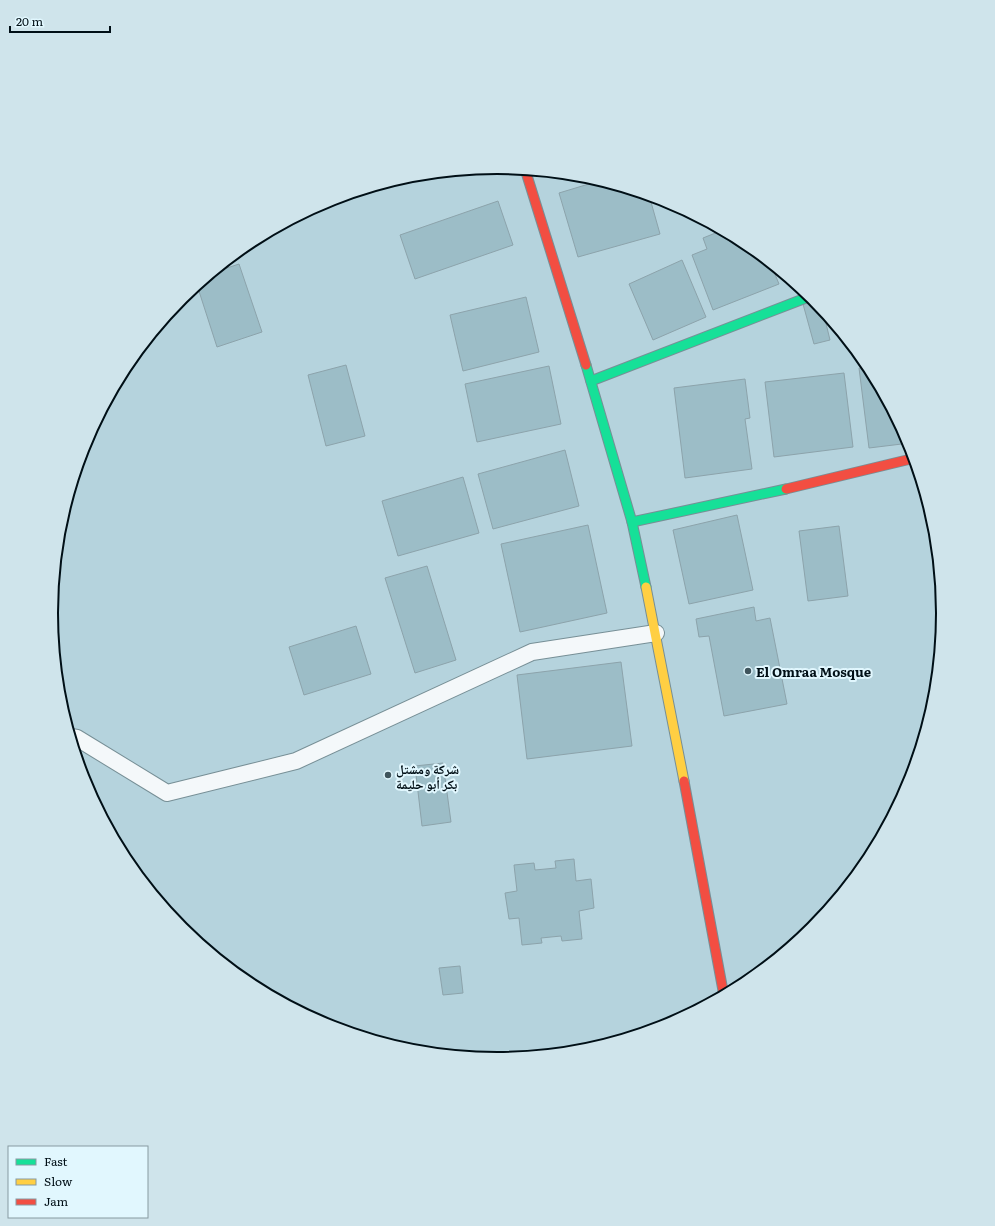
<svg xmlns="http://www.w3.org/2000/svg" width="995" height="1226" viewBox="0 0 995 1226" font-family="Literata,'Noto Naskh Arabic',serif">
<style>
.building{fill:#9cbdc7;stroke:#8ca3ab}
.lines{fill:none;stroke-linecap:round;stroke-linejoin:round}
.lane-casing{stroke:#778f96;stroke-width:18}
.fast-casing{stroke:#778f96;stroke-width:11}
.slow-casing{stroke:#778f96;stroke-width:11}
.jam-casing{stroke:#778f96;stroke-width:11}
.lane{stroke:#f4f8fa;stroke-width:16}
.fast{stroke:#16e098;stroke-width:9}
.slow{stroke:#ffcf43;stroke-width:9}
.jam{stroke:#f24e42;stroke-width:9}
.poi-dot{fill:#3f545c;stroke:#e1f7fe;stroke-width:1.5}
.labels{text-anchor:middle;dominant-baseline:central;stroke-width:4;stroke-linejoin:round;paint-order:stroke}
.poi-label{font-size:13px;font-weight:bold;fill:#000f16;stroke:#e1f7fe;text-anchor:start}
.rim{fill:none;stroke:#000f16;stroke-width:2}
</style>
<rect width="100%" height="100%" fill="#b5d3dd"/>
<!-- building -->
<g class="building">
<polygon points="602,180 649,195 660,234 578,257 559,193"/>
<polygon points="498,201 513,245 415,279 400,235"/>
<polygon points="723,230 746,242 770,262 779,284 713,310 692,255 707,249 703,238"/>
<polygon points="682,260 706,317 653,340 629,284"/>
<polygon points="239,264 262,332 217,347 197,285 212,273"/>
<polygon points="526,297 539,352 463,371 450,315"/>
<polygon points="816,300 822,307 830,340 814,344 803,304"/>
<polygon points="346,365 365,436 326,446 308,375"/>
<polygon points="549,366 561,424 477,442 465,384"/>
<polygon points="870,367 910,442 910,443 869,448 859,368"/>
<polygon points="844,373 853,447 774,457 765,382"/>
<polygon points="745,379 750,418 745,419 752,469 685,478 674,388"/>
<polygon points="565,450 579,506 493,529 478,474"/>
<polygon points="463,477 479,533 398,556 382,501"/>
<polygon points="737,515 753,590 689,604 673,530"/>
<polygon points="588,525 607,613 520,632 501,544"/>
<polygon points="839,526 848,596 808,601 799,531"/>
<polygon points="427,566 456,660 415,673 385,578"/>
<polygon points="754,607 756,621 770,618 787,704 724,716 709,636 699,637 696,619"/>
<polygon points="356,626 371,674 304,695 289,647"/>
<polygon points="621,662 632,746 527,759 517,675"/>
<polygon points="443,763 451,822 422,826 415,766"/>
<polygon points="574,859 576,881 591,879 594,908 579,911 582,939 562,941 561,936 541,938 542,943 522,945 519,918 509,919 505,893 517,891 514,865 534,863 535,870 556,868 555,861"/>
<polygon points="460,966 463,993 443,995 439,968"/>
</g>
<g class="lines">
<defs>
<polyline id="lane" points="71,737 77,738 167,793 296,761 532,652 656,633"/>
<g id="fast">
<polyline points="586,365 632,522 646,587"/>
<polyline points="591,381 811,296"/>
<polyline points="632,522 786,489"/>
</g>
<polyline id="slow" points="646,587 684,781"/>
<g id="jam">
<polyline points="525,169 586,365"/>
<polyline points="786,489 915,458"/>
<polyline points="684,781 724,996"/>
</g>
</defs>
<!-- lane casing -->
<use href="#lane" class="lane-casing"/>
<!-- fast casing -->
<use href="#fast" class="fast-casing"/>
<!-- slow casing -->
<use href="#slow" class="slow-casing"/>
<!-- jam casing -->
<use href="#jam" class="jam-casing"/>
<!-- lane -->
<use href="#lane" class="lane"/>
<!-- fast -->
<use href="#fast" class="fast"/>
<!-- slow -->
<use href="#slow" class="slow"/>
<!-- jam -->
<use href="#jam" class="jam"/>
</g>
<!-- markers -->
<g class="poi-dot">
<circle cx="748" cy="671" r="4"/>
<circle cx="388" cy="775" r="4"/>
</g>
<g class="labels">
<!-- poi labels -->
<g class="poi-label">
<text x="756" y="671">El Omraa Mosque</text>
<text x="396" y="768">شركة ومشتل<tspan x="396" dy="15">بكر أبو حليمة</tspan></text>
</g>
</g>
<!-- crop -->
<path d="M0 0H995V1226H0ZM58 613a439 439 0 1 1 878 0a439 439 0 1 1-878 0Z" fill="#cfe4eb" fill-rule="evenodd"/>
<path class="rim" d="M58 613a439 439 0 1 1 878 0a439 439 0 1 1-878 0Z"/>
<!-- legend -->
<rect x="8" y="1146" width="140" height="72" fill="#e1f7fe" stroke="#879aa1"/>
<rect x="16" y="1159" width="20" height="6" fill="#16e098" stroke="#879aa1"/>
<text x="44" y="1166" font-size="12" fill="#000f16">Fast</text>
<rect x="16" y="1179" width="20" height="6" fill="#ffcf43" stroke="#879aa1"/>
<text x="44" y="1186" font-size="12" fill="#000f16">Slow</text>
<rect x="16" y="1199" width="20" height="6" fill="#f24e42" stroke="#879aa1"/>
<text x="44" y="1206" font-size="12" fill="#000f16">Jam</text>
<!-- scale -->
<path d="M10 26v6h100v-6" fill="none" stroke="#000f16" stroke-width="2"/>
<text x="16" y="26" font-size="12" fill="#000f16" stroke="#e1f7fe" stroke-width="3" paint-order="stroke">20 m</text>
</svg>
